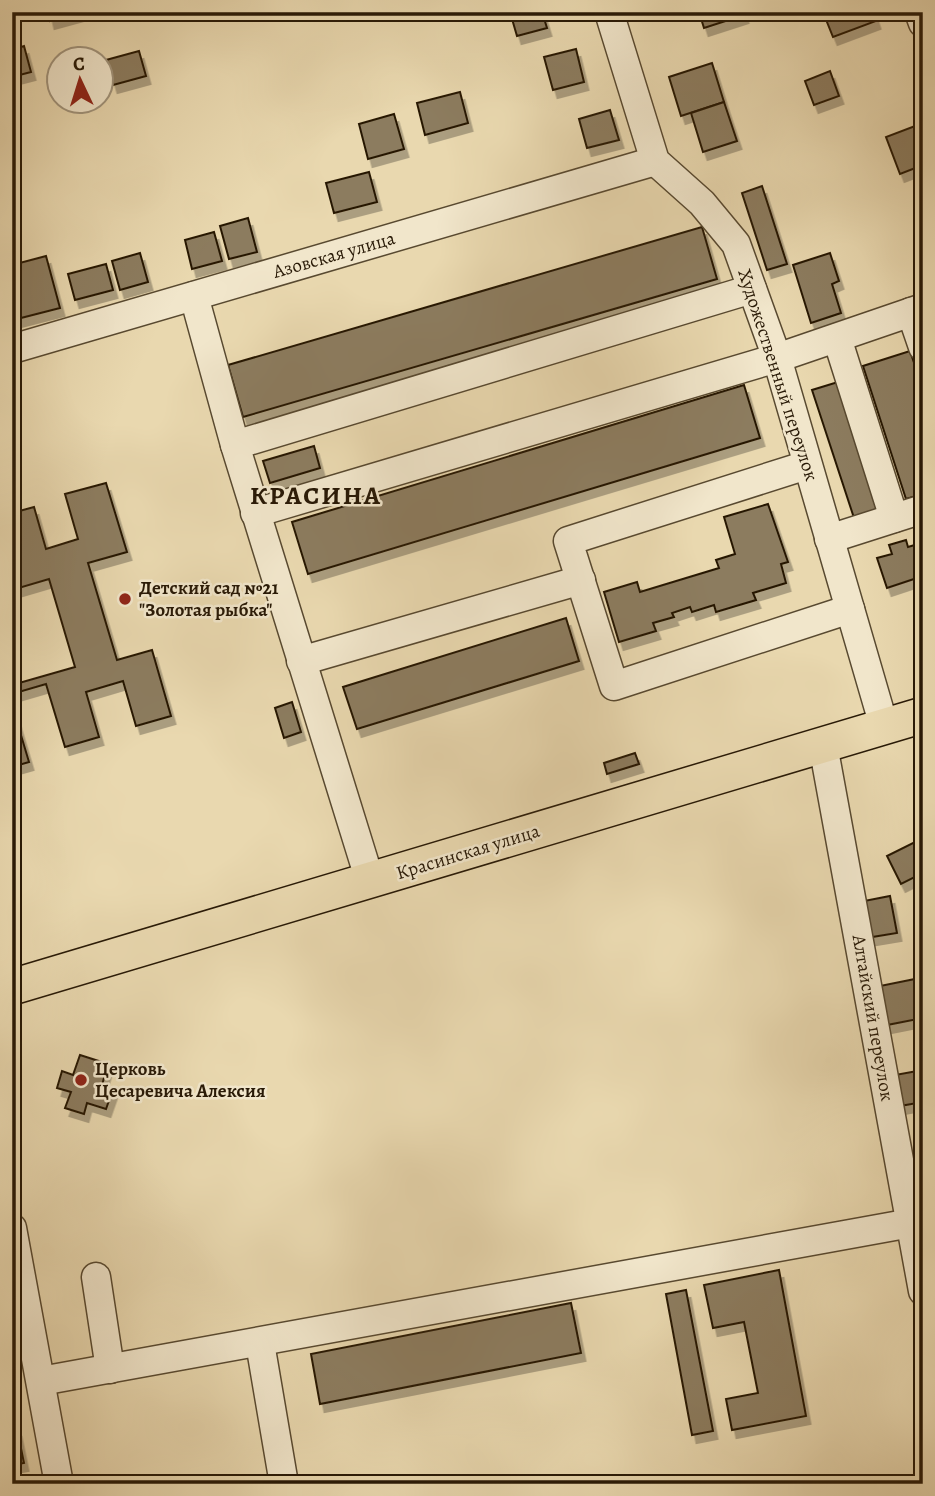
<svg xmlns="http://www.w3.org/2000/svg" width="935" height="1496" viewBox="0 0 935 1496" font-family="Alegreya,serif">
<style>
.building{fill:#8c7c5e;stroke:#281906;stroke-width:2;filter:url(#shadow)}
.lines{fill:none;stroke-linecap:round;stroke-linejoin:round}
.minor-casing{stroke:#584930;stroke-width:31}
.major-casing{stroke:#281906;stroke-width:38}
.minor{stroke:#f1e6cb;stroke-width:28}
.major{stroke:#e9d8af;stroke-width:35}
.poi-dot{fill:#8f2418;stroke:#f1e6cb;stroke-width:2.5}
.labels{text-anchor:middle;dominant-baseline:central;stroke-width:5;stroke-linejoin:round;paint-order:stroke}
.street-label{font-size:19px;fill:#281906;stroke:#f1e6cb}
.poi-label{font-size:19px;font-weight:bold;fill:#281906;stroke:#f1e6cb;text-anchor:start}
.district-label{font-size:26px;font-weight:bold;letter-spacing:2px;fill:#281906;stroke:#f1e6cb}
</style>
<defs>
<filter id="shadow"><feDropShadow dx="4.5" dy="8" stdDeviation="0" flood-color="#0004"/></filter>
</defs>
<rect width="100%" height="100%" fill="#e9d8af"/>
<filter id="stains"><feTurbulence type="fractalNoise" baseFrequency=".00286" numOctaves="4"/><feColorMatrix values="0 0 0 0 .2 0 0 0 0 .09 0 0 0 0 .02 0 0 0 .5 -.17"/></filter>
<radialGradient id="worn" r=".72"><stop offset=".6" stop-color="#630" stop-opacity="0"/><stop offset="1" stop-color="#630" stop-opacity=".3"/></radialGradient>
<!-- building -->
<g class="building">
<polygon points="48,12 83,12 50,21"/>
<polygon points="510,12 542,12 547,28 517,36"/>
<polygon points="699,12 743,12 744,15 704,28"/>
<polygon points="823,12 873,12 876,21 833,37"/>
<polygon points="24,46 31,72 12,77 12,50"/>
<polygon points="576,49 584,82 553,90 544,57"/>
<polygon points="139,51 146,76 113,85 106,60"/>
<polygon points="712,63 724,102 681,116 669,77"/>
<polygon points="830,71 839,96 814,105 805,81"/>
<polygon points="460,92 468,123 425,135 417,103"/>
<polygon points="724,102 737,141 703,152 691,113"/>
<polygon points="610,110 619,140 587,148 579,119"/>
<polygon points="394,114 404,149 368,159 359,124"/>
<polygon points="923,123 923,165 900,174 886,137"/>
<polygon points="369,172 377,202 334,213 326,183"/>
<polygon points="762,186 787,264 767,270 742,193"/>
<polygon points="248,218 257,252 229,259 220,226"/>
<polygon points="702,227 717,279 243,417 228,365"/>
<polygon points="214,232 222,261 192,269 185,240"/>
<polygon points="140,253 148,282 120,290 112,261"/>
<polygon points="830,253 839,281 832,284 841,313 811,323 793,265"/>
<polygon points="46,256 60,308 17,319 12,303 12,265"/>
<polygon points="106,264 113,290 75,300 68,274"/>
<polygon points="910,351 923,389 923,494 906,499 863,366"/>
<polygon points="838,382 881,516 856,524 812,390"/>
<polygon points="744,385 760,438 308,574 292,522"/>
<polygon points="314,446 320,468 270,483 263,461"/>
<polygon points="106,483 127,552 88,563 117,660 152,650 171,716 136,726 123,681 86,692 99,737 65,747 46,684 12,694 12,685 75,667 49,579 12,590 12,513 34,507 46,549 78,539 65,494"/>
<polygon points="768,504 788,562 781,564 786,583 753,593 756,600 716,612 714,605 692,612 690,607 672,613 674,617 653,623 656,631 619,642 604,592 637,582 640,592 719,568 716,560 735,554 724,517"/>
<polygon points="906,540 908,547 918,544 923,558 923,576 887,588 877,558 892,554 889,545"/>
<polygon points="566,618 579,661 357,729 343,687"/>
<polygon points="292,702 301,732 284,738 275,708"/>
<polygon points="12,705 29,762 12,767"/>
<polygon points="635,753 639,764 607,774 604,763"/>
<polygon points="919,840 923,847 923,873 901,884 887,856"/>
<polygon points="890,896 897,933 866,938 859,902"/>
<polygon points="915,979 923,1018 887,1025 880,986"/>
<polygon points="80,1055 108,1064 102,1085 113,1089 106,1109 87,1103 84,1114 65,1108 71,1092 57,1088 62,1071 73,1075"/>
<polygon points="923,1070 923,1102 900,1106 895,1075"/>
<polygon points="779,1270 806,1416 732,1430 726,1399 758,1393 744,1322 713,1328 704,1285"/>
<polygon points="686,1290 713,1431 692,1435 666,1294"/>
<polygon points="571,1303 581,1353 320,1404 311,1354"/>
<polygon points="17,1429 24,1463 12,1465 12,1430"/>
</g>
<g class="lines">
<defs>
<g id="minor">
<polyline points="609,12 655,161 702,203 736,244 777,358 884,726"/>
<polyline points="919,12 923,23"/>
<polyline points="194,296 235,445 370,881"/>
<polyline points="911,312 923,347"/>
<polyline points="837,338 894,518"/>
<polyline points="12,349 655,161"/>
<polyline points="235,445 752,289"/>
<polyline points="807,465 568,541 614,686 850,609"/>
<polyline points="255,513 777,358 923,308"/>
<polyline points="829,539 923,509"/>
<polyline points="301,661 581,580"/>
<polyline points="823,745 923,1291"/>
<polyline points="12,1228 59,1484"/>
<polyline points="96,1277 110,1369"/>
<polyline points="260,1343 284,1484"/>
<polyline points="41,1381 911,1223"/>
</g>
<polyline id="major" points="12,987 923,715"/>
</defs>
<!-- minor casing -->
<use href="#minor" class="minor-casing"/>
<!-- major casing -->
<use href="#major" class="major-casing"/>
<!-- minor -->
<use href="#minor" class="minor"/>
<!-- major -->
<use href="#major" class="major"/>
</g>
<!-- markers -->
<g class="poi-dot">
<circle cx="125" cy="599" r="7"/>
<circle cx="81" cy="1080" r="7"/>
</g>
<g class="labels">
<!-- street labels -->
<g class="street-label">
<text transform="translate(334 255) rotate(-16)">Азовская улица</text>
<text transform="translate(778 375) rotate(72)">Художественный переулок</text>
<text transform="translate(468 852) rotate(-17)">Красинская улица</text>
<text transform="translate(873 1018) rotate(80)">Алтайский переулок</text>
</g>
<!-- poi labels -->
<g class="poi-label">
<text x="139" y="588">Детский сад №21<tspan x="139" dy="22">"Золотая рыбка"</tspan></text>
<text x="95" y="1069">Церковь<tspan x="95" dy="22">Цесаревича Алексия</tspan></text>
</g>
<!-- district labels -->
<g class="district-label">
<text x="316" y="495">КРАСИНА</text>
</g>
</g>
<!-- margin -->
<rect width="935" height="1496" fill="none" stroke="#e9d8af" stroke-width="42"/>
<rect x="14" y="14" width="907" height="1468" fill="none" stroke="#281906" stroke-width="3.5"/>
<rect x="21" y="21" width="893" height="1454" fill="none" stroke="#281906" stroke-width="2"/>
<!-- north arrow -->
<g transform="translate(80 80) rotate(356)"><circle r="33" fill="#f1e6cb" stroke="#a1947c" stroke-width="2"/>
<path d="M0-5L12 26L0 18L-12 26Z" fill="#8f2418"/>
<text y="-10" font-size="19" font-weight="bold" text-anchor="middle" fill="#281906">С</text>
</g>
<rect width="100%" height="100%" filter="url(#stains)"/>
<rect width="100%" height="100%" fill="url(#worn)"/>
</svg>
